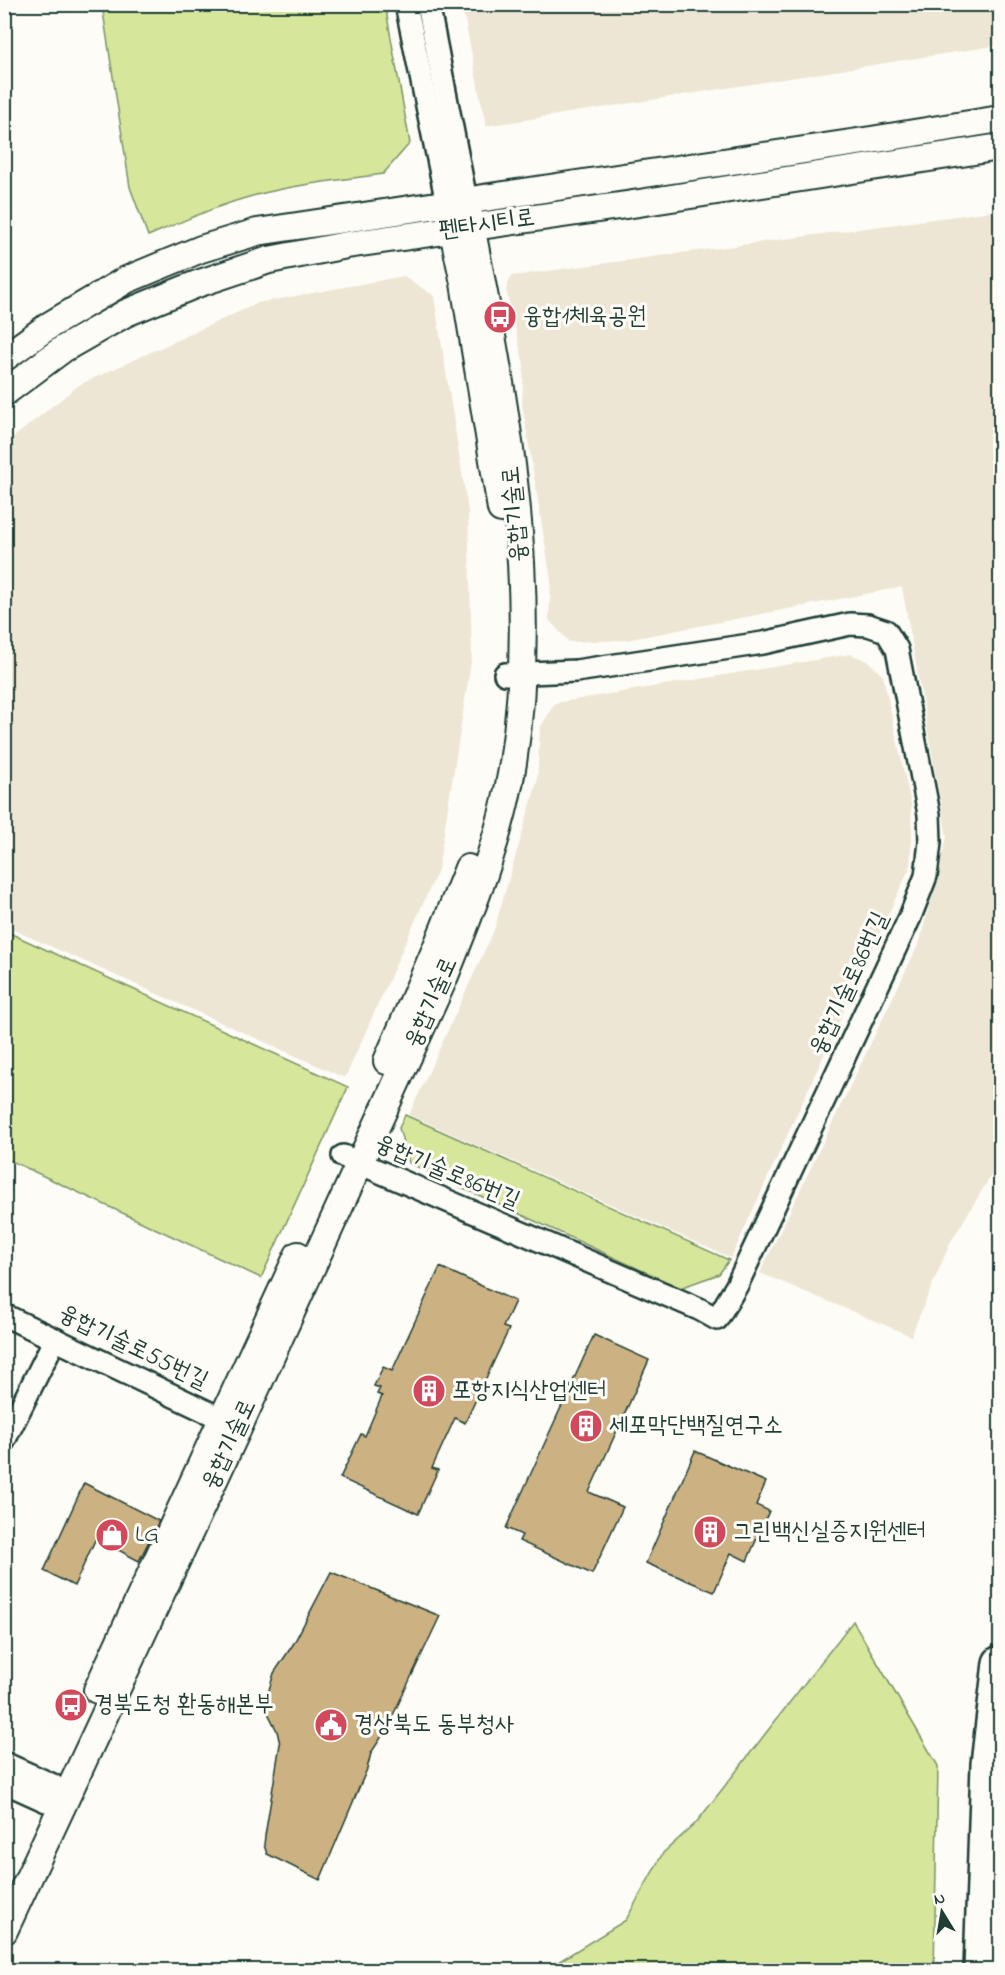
<svg xmlns="http://www.w3.org/2000/svg" width="1005" height="1975" viewBox="0 0 1005 1975" font-family="'Indie Flower','Poor Story',sans-serif">
<style>
.built{fill:#eee6d4}
.green{fill:#d6e79b;stroke:#7a9268;stroke-width:1.5}
.building{fill:#ccb282;stroke:#1f3d34;stroke-width:1.5}
.lines{fill:none;stroke-linecap:round;stroke-linejoin:round}
.minor-casing{stroke:#1f3d34;stroke-width:26}
.tertiary-casing{stroke:#1f3d34;stroke-width:30}
.primary-casing{stroke:#1f3d34;stroke-width:38}
.minor{stroke:#fdfcf7;stroke-width:21}
.tertiary{stroke:#fdfcf7;stroke-width:26}
.primary{stroke:#fdfcf7;stroke-width:33}
.labels{text-anchor:middle;dominant-baseline:central;stroke-width:6;stroke-linejoin:round;paint-order:stroke}
.street-label{font-size:24px;fill:#1f3d34;stroke:#fdfcf7}
.poi-label{font-size:24px;fill:#1f3d34;stroke:#fdfcf7;text-anchor:start}
</style>
<rect width="100%" height="100%" fill="#fdfcf7"/>
<filter id="ink" filterUnits="userSpaceOnUse"><feTurbulence type="fractalNoise" baseFrequency=".0167" numOctaves="2"/><feDisplacementMap in="SourceGraphic" scale="12" xChannelSelector="R" yChannelSelector="G"/><feConvolveMatrix kernelMatrix="1 2 1 2 8 2 1 2 1" color-interpolation-filters="sRGB"/></filter>
<g filter="url(#ink)">
<!-- built -->
<g class="built">
<polygon points="462,5 1000,5 1000,45 486,126"/>
<polygon points="1000,210 1000,1161 950,1243 911,1336 760,1273 920,941 947,837 902,587 626,640 569,642 549,620 551,581 522,403 524,365 506,290 511,276"/>
<polygon points="404,276 434,296 468,511 472,656 438,870 345,1078 5,926 5,444 79,385 258,303"/>
<polygon points="851,654 869,662 883,676 911,804 912,837 910,867 731,1258 409,1115 494,930 537,782 540,728 555,703"/>
</g>
<!-- green -->
<g class="green">
<path d="M102,5h283l25,138 -27,31c-42,6 -86,10 -127,21 -38,10 -73,26 -108,41l-18,-49z"/>
<polygon points="5,931 348,1087 261,1278 5,1158"/>
<polygon points="405,1115 729,1260 719,1274 680,1288 409,1163 399,1128"/>
<polygon points="853,1621 938,1766 934,1970 545,1970 626,1920 663,1853 696,1823"/>
</g>
<!-- building -->
<g class="building">
<polygon points="440,1267 515,1301 503,1327 509,1329 465,1423 455,1418 432,1468 438,1470 418,1514 340,1478 361,1434 365,1436 382,1396 377,1394 380,1388 374,1386 383,1367 392,1371"/>
<polygon points="594,1335 649,1360 589,1492 623,1507 592,1574 519,1541 522,1535 506,1528"/>
<polygon points="695,1451 766,1482 756,1505 769,1511 747,1561 731,1553 714,1592 646,1563"/>
<polygon points="84,1483 159,1521 139,1561 96,1538 74,1586 44,1571"/>
<polygon points="331,1572 440,1616 386,1730 371,1753 367,1769 320,1880 267,1854 264,1845 265,1836 280,1744 277,1731 267,1711 266,1700 274,1673 294,1643"/>
</g>
<g class="lines">
<defs>
<g id="minor">
<polyline points="406,4 447,203"/>
<polyline points="428,4 466,200"/>
<polyline points="343,1156 699,1309 717,1319 737,1285 910,917 926,876 930,842 929,814 897,649 886,631 868,625 850,624 763,643 576,671 505,674"/>
<polyline points="4,1315 237,1426"/>
<polyline points="4,1441 55,1339"/>
<polyline points="4,1763 53,1785 64,1800"/>
<polyline points="4,1782 46,1801 64,1800"/>
</g>
<g id="tertiary">
<polyline points="447,203 464,283 501,509"/>
<polyline points="4,358 50,325 126,280 201,249 257,232 871,140 1000,119"/>
<polyline points="4,393 63,349 126,313 197,284 269,260 347,245 626,205 1000,147"/>
<polyline points="387,1061 434,953 468,868"/>
<polyline points="97,1690 298,1255"/>
<path d="M4,1931l232,-498 206,-450c29,-71 59,-144 71,-220 29,-188 -11,-378 -47,-563"/>
</g>
<polyline id="primary" points="981,1970 988,1764 1000,1663"/>
</defs>
<!-- minor casing -->
<use href="#minor" class="minor-casing"/>
<!-- tertiary casing -->
<use href="#tertiary" class="tertiary-casing"/>
<!-- primary casing -->
<use href="#primary" class="primary-casing"/>
<!-- minor -->
<use href="#minor" class="minor"/>
<!-- tertiary -->
<use href="#tertiary" class="tertiary"/>
<!-- primary -->
<use href="#primary" class="primary"/>
</g>
</g>
<!-- icons -->
<defs>
<symbol id="bus-disc" viewBox="-11 -11 22 22"><circle r="9.5" fill="#d1495b" stroke="#fdfcf7"/><path d="M-5-6H5V4H4V6H2V4H-2V6H-4V4H-5ZM-3.5-4V0h7V-4ZM-3.5 1.2v1.5H-2V1.2ZM2 1.2v1.5H3.5V1.2Z" fill="#fff"/></symbol>
<symbol id="building-disc" viewBox="-11 -11 22 22"><circle r="9.5" fill="#d1495b" stroke="#fdfcf7"/><path d="M-4-6H4V6H1V3H-1V6H-4ZM-2.5-4.3h1.7v1.8h-1.7ZM.8-4.3h1.7v1.8H.8ZM-2.5-1h1.7V.8h-1.7ZM.8-1h1.7V.8H.8Z" fill="#fff"/></symbol>
<symbol id="shop-disc" viewBox="-11 -11 22 22"><circle r="9.5" fill="#d1495b" stroke="#fdfcf7"/><path d="M-5-2.5h2.3a2.7 3.5 0 0 1 5.4 0H5L5.5 6h-11ZM-1.5-2.5h3a1.5 2.3 0 0 0-3 0Z" fill="#fff"/></symbol>
<symbol id="civic-disc" viewBox="-11 -11 22 22"><circle r="9.5" fill="#d1495b" stroke="#fdfcf7"/><path d="M-.6-6.5H3V-4.5H.6V-3L4-1V1h2V6H-6V1h2V-1L-.6-3ZM-1.2 2.5V6h2.4V2.5Z" fill="#fff"/></symbol>
</defs>
<g fill-rule="evenodd">
<use href="#bus-disc" x="481" y="298" width="38" height="38"/>
<use href="#building-disc" x="410" y="1372" width="38" height="38"/>
<use href="#building-disc" x="567" y="1407" width="38" height="38"/>
<use href="#building-disc" x="691" y="1513" width="38" height="38"/>
<use href="#shop-disc" x="93" y="1516" width="38" height="38"/>
<use href="#bus-disc" x="52" y="1686" width="38" height="38"/>
<use href="#civic-disc" x="312" y="1706" width="38" height="38"/>
</g>
<g class="labels">
<!-- street labels -->
<g class="street-label">
<text transform="translate(487 225) rotate(-8)">펜타시티로</text>
<text transform="translate(516 514) rotate(-95)">융합기술로</text>
<text transform="translate(850 984) rotate(-65)">융합기술로86번길</text>
<text transform="translate(432 1003) rotate(-66)">융합기술로</text>
<text transform="translate(447 1173) rotate(23)">융합기술로86번길</text>
<text transform="translate(133 1348) rotate(26)">융합기술로55번길</text>
<text transform="translate(230 1445) rotate(-65)">융합기술로</text>
</g>
<!-- poi labels -->
<g class="poi-label">
<text x="523" y="317">융합1체육공원</text>
<text x="452" y="1391">포항지식산업센터</text>
<text x="609" y="1426">세포막단백질연구소</text>
<text x="733" y="1532">그린백신실증지원센터</text>
<text x="135" y="1535">LG</text>
<text x="94" y="1705">경북도청 환동해본부</text>
<text x="354" y="1725">경상북도 동부청사</text>
</g>
</g>
<!-- margin -->
<rect width="1005" height="1975" fill="none" stroke="#fdfcf7" stroke-width="24"/>
<rect x="12" y="12" width="981" height="1951" fill="none" stroke="#1f3d34" stroke-width="2" filter="url(#ink)"/>
<!-- north arrow -->
<g transform="translate(942 1912) rotate(349)" stroke="#fdfcf7" stroke-width="4.5" paint-order="stroke">
<path d="M0-4.5L10 22L0 15L-10 22Z" fill="#1f3d34"/>
<text y="-9" font-size="16" font-weight="bold" text-anchor="middle" fill="#1f3d34">N</text>
</g>
</svg>
